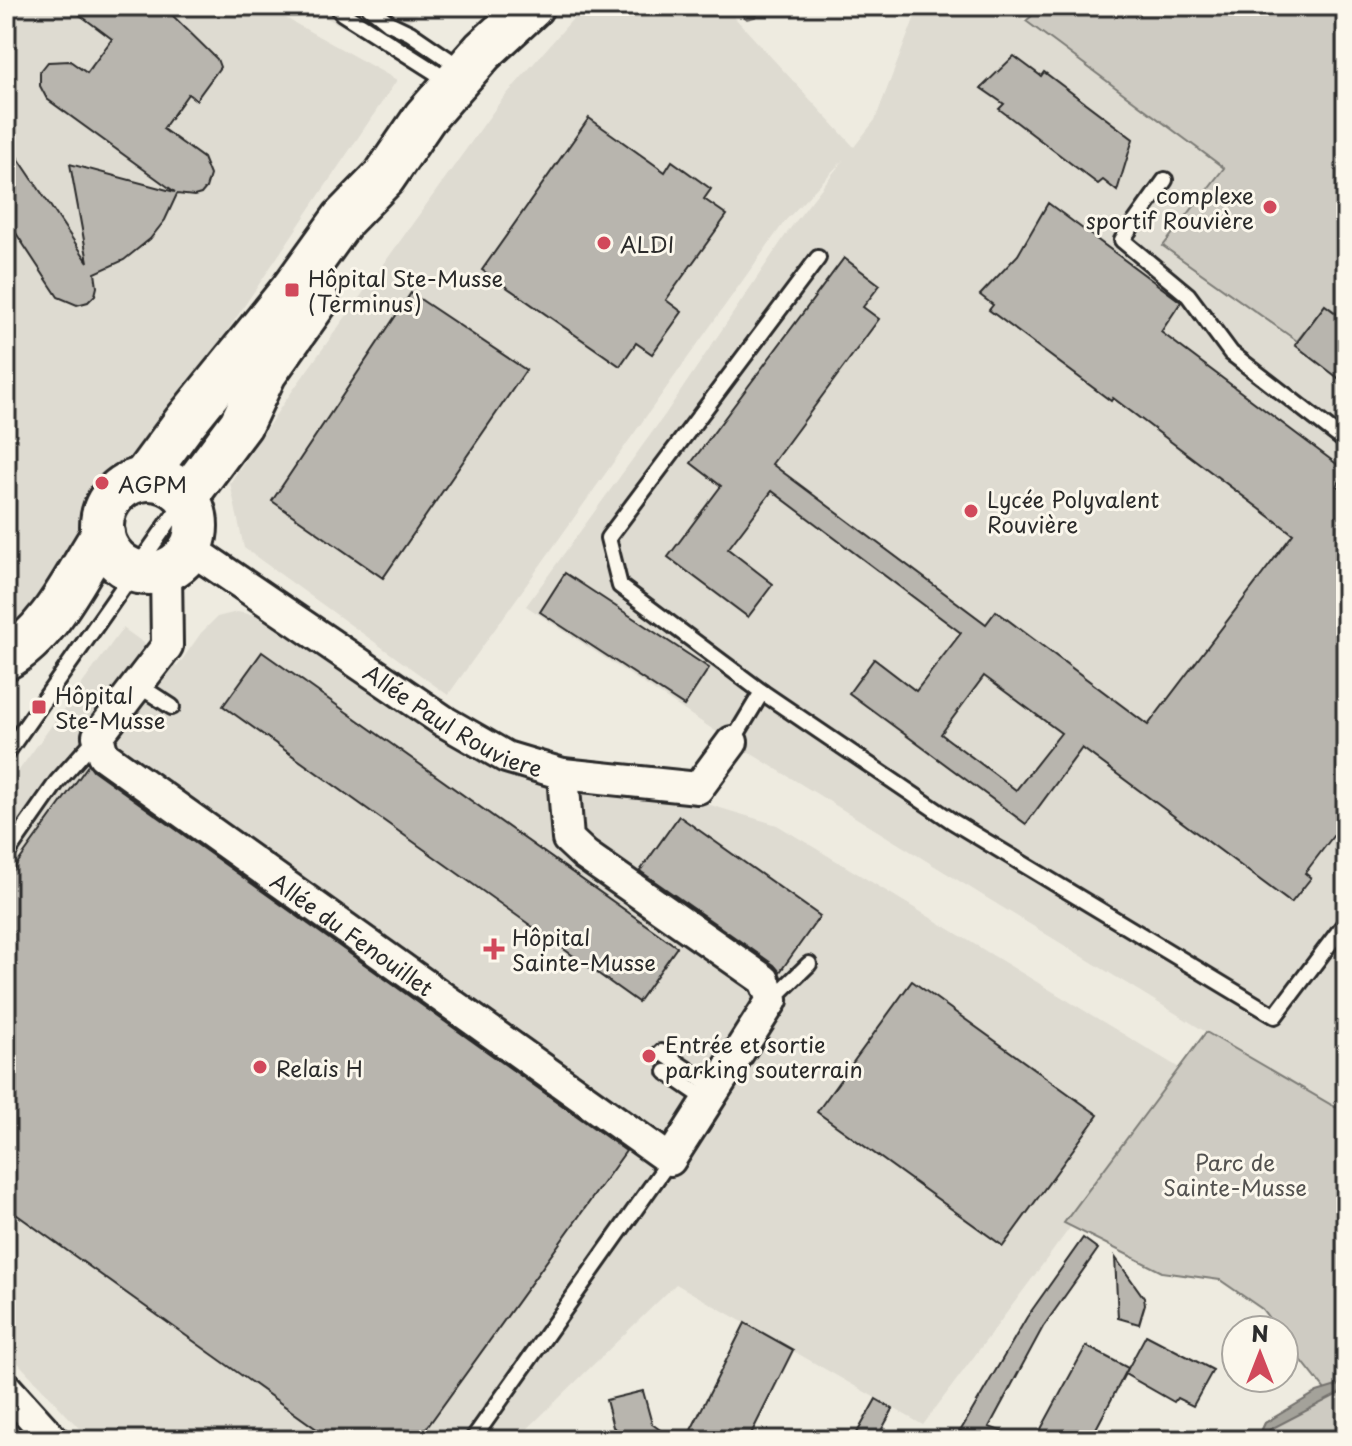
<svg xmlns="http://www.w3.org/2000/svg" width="1352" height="1446" viewBox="0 0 1352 1446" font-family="'Playpen Sans',sans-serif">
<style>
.built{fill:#dedbd1}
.green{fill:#cecbc2;stroke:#7c7b76;stroke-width:2}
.water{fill:#a4a29a;stroke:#74726e;stroke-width:2}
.building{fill:#b8b5ae;stroke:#2b2b2b;stroke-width:2;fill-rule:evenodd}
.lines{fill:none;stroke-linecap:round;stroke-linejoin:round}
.lane-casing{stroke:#2b2b2b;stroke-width:20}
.street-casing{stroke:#2b2b2b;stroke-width:36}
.secondary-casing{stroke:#2b2b2b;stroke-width:48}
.lane{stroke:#fbf7ec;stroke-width:14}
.street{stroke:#fbf7ec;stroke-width:30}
.secondary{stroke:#fbf7ec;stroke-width:42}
.poi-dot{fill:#d1495b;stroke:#fbf7ec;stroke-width:3}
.labels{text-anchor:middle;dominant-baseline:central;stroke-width:6;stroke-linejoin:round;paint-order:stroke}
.poi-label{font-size:22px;fill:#2b2b2b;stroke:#fbf7ec;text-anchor:start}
.street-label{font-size:22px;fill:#2b2b2b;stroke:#fbf7ec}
.park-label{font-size:22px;fill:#545351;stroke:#fbf7ec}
</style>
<rect width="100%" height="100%" fill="#eeebe0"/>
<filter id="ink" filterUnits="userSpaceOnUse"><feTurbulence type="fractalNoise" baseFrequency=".0125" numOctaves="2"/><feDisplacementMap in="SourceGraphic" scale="16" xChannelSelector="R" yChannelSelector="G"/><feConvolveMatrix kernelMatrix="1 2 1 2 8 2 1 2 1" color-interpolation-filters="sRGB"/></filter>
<g filter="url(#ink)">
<!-- built -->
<g class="built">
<polygon points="6,6 264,6 397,80 176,407 6,698"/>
<polygon points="304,6 428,6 378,45"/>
<polygon points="584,6 724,6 854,147 875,120 919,6 1022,6 1015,13 1224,168 1163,247 1296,342 1346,381 1346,1109 1335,1107 1206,1032 732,742 526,606 664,416 789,230 844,159 785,221 448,695 244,548 230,483 283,404 500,102"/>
<polygon points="237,612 256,615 461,750 507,770 700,802 777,825 1186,1072 923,1425 676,1284 516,1440 90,1440 6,1350 6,788 123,628 177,667 201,633 217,617"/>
</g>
<!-- green -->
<g class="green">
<polygon points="1043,6 1346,6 1346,319 1325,305 1297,341 1163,246 1224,168 1026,21"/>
<polygon points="1206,1032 1335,1107 1346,1109 1346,1440 1257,1440 1265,1423 1325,1390 1284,1338 1284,1330 1278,1330 1262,1309 1220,1280 1162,1272 1064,1223"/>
</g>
<!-- water -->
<g class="water">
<polygon points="733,6 760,6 755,17 747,19"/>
<polygon points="1346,1383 1346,1390 1269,1430 1265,1440 1257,1440 1265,1423 1317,1392"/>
</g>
<!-- building -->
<g class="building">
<polygon points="68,6 163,6 217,59 220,67 196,100 188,94 163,129 203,158 210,175 206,188 201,194 194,196 177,194 165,220 150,239 124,260 95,273 97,287 95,295 88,302 77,305 58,297 6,218 6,140 88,262 70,164 175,192 47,99 40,86 40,72 48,62 70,61 87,73 112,39"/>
<polygon points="1014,56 1041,76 1044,72 1133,139 1117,191 1103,180 1098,184 999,109 1004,104 981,88"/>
<polygon points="589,118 665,172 672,161 711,189 704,199 727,215 666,300 682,312 652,354 636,343 620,366 482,270"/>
<path d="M1048,203l133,99 -20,30 185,139 -9,15 9,7v326l-41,54 6,5 -20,25 -209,-155 -56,76 -177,-131 25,-34 42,32 45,-58 -189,-142 -44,58 45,35 -25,33 -80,-60 53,-71 -30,-23 153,-205 36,27 -17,22 16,12 -107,145 214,160 10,-13 152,114 145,-191 -180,-136 -2,3 -122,-91 4,-5 -13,-10 38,-40zM984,676l77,57 -45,57 -75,-56z"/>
<polygon points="411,293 526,370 383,578 272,501"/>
<polygon points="1325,305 1346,321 1346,384 1295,345"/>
<polygon points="565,573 709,668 684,706 540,612"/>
<polygon points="262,652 677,947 638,1002 223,706"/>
<polygon points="89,764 93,770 626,1151 418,1440 332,1440 6,1207 6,879"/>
<polygon points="679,816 820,916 780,972 774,965 640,871"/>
<polygon points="912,981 1098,1115 1003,1246 817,1112"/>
<polygon points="1083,1238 1098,1249 1043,1327 989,1427 1018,1437 1017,1440 955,1440 1027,1317"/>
<polygon points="1115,1257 1144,1298 1145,1304 1139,1324 1118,1318"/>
<polygon points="745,1323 793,1350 748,1440 712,1440 691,1430"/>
<polygon points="1146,1335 1213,1370 1193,1406 1177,1398 1174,1402 1125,1374"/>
<polygon points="1086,1346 1128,1368 1090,1440 1035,1440"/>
<polygon points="643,1391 652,1424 674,1440 634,1440 613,1427 606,1400"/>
<polygon points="876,1399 893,1409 876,1440 853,1440"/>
</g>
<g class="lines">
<defs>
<g id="lane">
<polyline points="336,6 342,13 452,83"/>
<polyline points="368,6 389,23 410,33 464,70"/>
<polyline points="1165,180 1122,240 1188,295 1231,353 1346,442"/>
<polyline points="138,685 172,707"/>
<polyline points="762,692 952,821 1275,1016 1346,922"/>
<polyline points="732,742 762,692 620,586 608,538 818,258"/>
<polyline points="6,754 185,499"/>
<polyline points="6,855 57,782 98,736"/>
<polyline points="772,1000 809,964"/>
<polyline points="661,1052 716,1089"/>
<polyline points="666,1072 707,1100"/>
<polyline points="472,1440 670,1160"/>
</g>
<g id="street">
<path id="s1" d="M191,549l254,173 61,35 57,17 135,14 34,-46"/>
<path id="s2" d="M166,570l1,76 -69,90 5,19 567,405 102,-160 -8,-20 -179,-125 -17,-16 -5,-65"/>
<polyline points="6,1388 53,1440"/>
</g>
<g id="secondary">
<circle cx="149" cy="526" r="47"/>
<polyline points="143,479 185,422 292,290 343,219 384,177 425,117 483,51 532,6"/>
<polyline points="187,496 241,424 265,373 317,300"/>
<path d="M6,658c45,-26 69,-81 97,-124"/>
</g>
</defs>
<!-- lane casing -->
<use href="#lane" class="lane-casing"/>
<!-- street casing -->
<use href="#street" class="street-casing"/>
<!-- secondary casing -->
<use href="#secondary" class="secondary-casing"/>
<!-- lane -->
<use href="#lane" class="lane"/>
<!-- street -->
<use href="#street" class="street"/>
<!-- secondary -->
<use href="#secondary" class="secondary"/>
</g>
</g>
<!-- markers -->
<g class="poi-dot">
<circle cx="1270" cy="207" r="8"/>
<circle cx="604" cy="243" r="8"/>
<rect x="284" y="282" width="16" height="16" rx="4"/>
<circle cx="102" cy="483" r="8"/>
<circle cx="971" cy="511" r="8"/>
<rect x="31" y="699" width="16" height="16" rx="4"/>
<path d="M490 937h8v8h8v8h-8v8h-8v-8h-8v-8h8z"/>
<circle cx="649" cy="1056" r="8"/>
<circle cx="260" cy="1067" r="8"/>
</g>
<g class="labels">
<!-- poi labels -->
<g class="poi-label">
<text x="1254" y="194" text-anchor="end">complexe<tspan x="1254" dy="25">sportif Rouvière</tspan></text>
<text x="620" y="243">ALDI</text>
<text x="308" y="277">Hôpital Ste-Musse<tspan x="308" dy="25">(Terminus)</tspan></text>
<text x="118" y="483">AGPM</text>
<text x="987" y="498">Lycée Polyvalent<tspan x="987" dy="25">Rouvière</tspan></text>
<text x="55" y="694">Hôpital<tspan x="55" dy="25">Ste-Musse</tspan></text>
<text x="512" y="936">Hôpital<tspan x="512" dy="25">Sainte-Musse</tspan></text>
<text x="665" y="1043">Entrée et sortie<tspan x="665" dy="25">parking souterrain</tspan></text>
<text x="276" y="1067">Relais H</text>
</g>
<!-- street labels -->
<g class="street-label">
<text stroke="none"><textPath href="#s1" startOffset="314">Allée Paul Rouviere</textPath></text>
<text stroke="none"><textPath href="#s2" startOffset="516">Allée du Fenouillet</textPath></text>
</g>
<!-- park labels -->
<g class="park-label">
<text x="1235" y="1161">Parc de<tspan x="1235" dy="25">Sainte-Musse</tspan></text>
</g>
</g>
<!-- margin -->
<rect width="1352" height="1446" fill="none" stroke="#fbf7ec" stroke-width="32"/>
<rect x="16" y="16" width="1320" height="1414" fill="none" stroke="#2b2b2b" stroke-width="3" filter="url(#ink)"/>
<!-- north arrow -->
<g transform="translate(1260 1354)"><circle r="38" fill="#fbf7ec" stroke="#a8a59f" stroke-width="2"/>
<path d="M0-6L14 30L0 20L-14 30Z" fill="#d1495b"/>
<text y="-12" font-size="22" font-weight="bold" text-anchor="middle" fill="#2b2b2b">N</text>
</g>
</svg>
